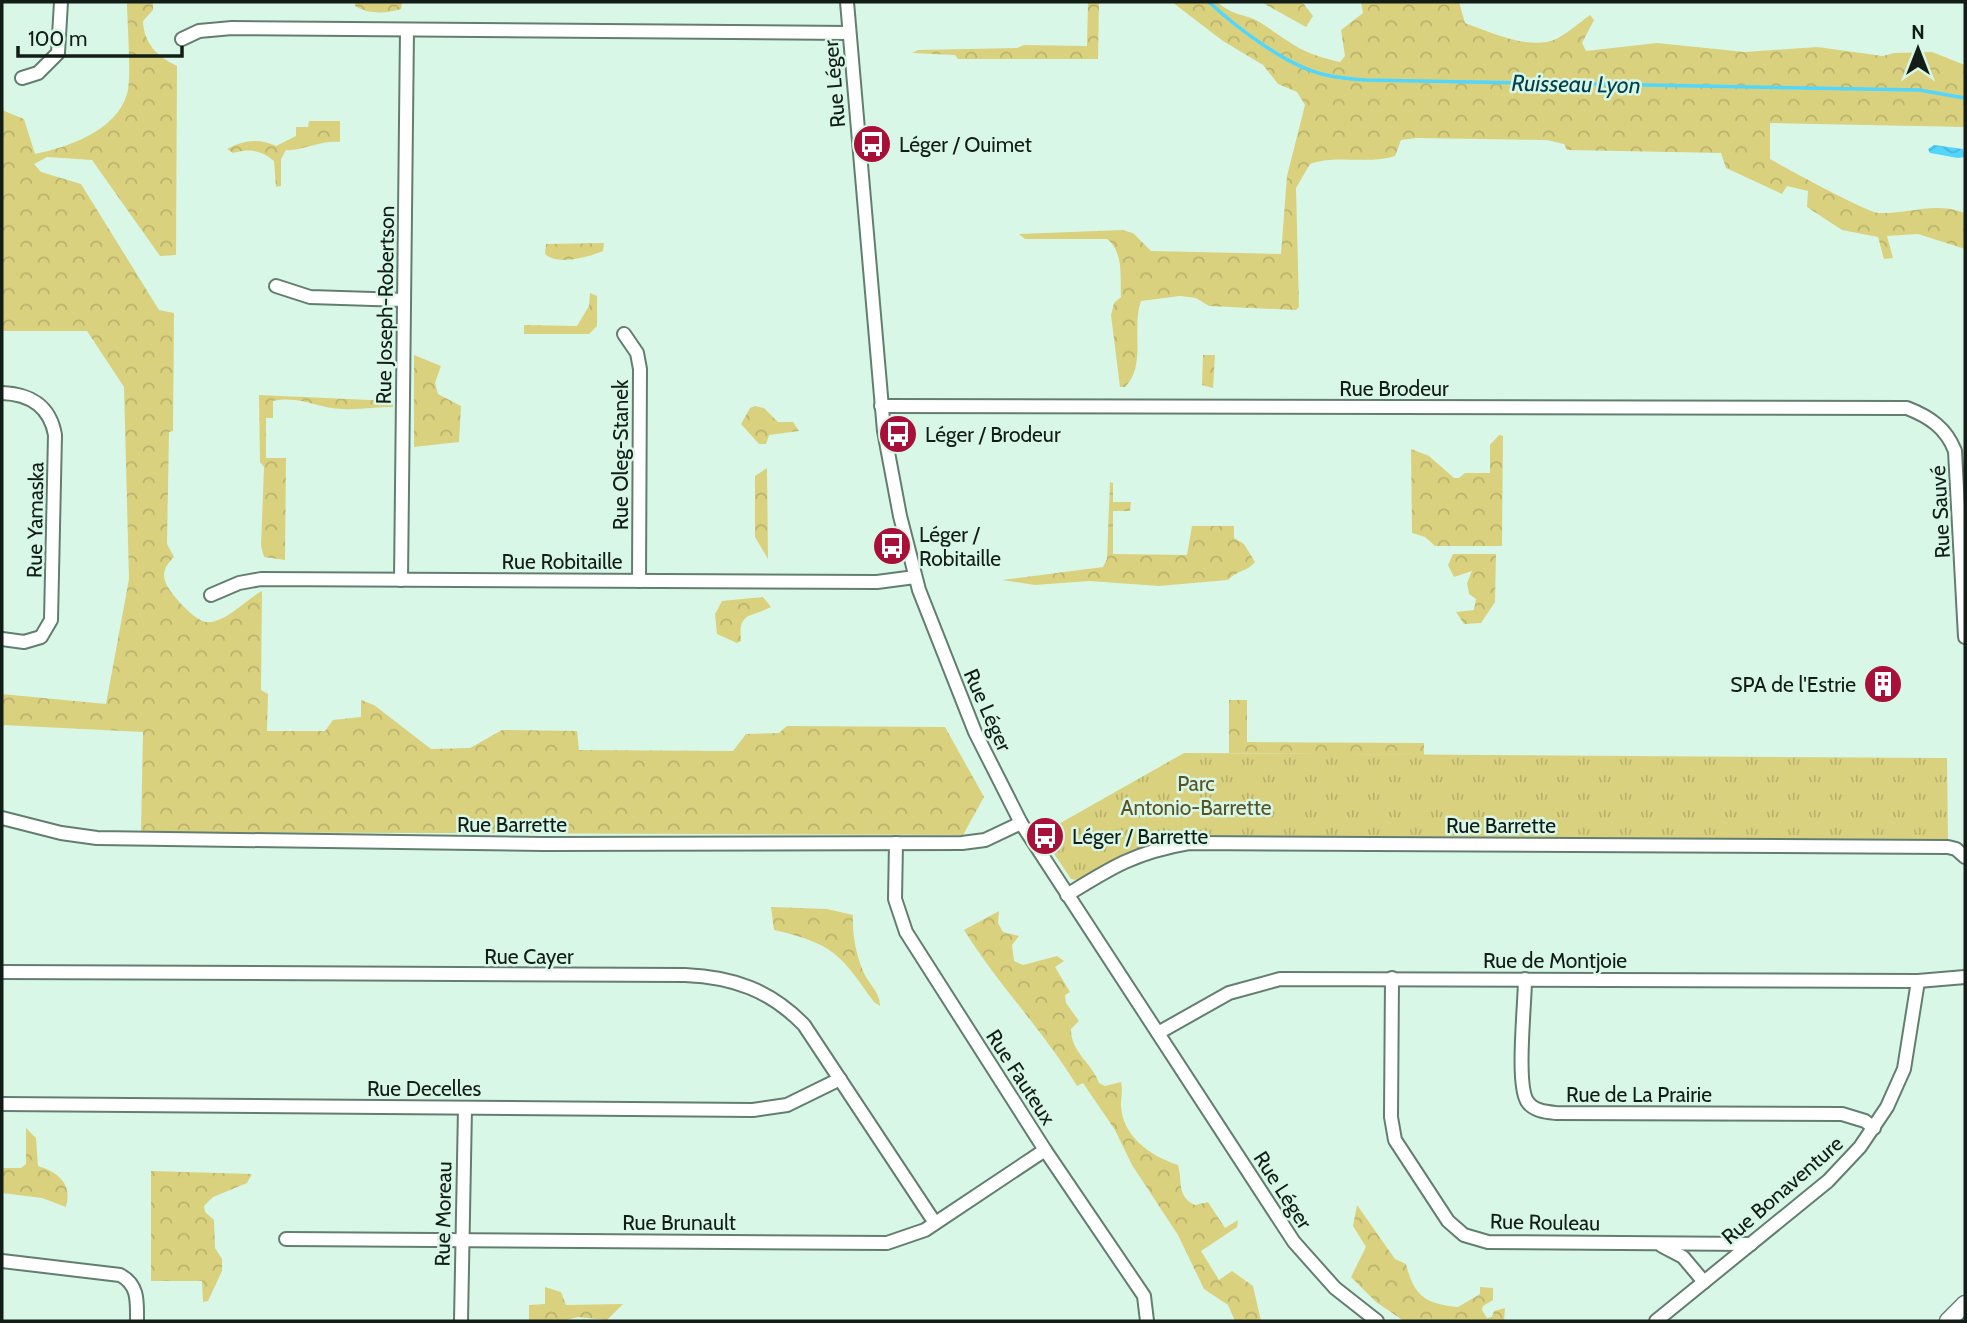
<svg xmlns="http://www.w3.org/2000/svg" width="1967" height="1323" viewBox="0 0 1967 1323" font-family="Cabin,sans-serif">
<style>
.grass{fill:url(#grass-tufts)}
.forest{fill:url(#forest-crowns)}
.water{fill:url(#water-waves)}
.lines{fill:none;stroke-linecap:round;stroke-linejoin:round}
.stream{stroke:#52d6fc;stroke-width:3.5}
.minor-casing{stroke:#637e70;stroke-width:16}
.major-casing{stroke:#637e70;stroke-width:19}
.minor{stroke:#fff;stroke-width:12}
.major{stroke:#fff;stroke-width:16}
.labels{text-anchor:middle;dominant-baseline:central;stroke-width:5;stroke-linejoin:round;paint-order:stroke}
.street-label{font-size:21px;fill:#121d18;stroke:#d9f7e7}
.poi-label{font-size:21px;fill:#121d18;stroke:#d9f7e7;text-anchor:start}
.park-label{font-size:21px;fill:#575227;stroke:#d9f7e7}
.water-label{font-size:23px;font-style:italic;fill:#013f4e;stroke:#d9f7e7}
</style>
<defs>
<pattern id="grass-tufts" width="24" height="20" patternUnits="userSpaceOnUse" patternTransform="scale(1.75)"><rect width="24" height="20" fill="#dad17f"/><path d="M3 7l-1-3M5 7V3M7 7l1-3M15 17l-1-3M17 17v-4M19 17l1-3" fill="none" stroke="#bab36d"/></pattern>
<pattern id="forest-crowns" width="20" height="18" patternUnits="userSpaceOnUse" patternTransform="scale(1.75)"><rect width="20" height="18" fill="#dad17f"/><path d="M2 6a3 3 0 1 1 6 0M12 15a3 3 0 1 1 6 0" fill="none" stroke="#bab36d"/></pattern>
<pattern id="water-waves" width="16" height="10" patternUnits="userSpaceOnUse" patternTransform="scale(1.75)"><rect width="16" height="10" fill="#52d6fc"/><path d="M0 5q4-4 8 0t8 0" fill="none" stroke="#46b7d7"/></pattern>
</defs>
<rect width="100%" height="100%" fill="#d9f7e7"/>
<!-- grass -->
<path class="grass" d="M1184,753l763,5 1,81 -752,-2c-33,3 -61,11 -90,28 -10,6 -24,18 -35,14l-30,-45z"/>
<!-- forest -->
<g class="forest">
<path d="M127,2h26v8l-10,11c1,23 14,35 34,45l-1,189 -16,1 -68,-96 -45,-3 -13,7 7,8 40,12 78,126 15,3 -1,118 -4,1 -2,112 7,13c-7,7 -12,14 -9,24 3,11 30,40 41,41 20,1 39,-22 56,-31l-1,99 7,4 -1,37h58l8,-11 28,-3v-17l13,5 57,44 39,-1 32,-18 75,1 2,19 154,1 13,-17 33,-1 8,-7 158,1 39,70 -21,38 -822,-3 2,-100 -141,-7v-31l104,10 23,-125 -5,-192 -37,-56h-85v-221l22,9 11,35c33,-7 81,-23 92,-60 5,-15 0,-73 0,-92z"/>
<path d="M355,2h47l-1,7c-16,5 -33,5 -46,-3z"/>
<polygon points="1088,2 1099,2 1098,59 958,59 955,55 912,53 918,50 1017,48 1024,45 1087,46"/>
<path d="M1172,2h45c19,16 29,11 44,21 34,22 37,29 79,39l5,-6 -4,-26 22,-17 -2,-10 -5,-1h103l6,21c25,9 67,29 93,15 11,-6 21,-15 32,-23l4,5 -12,23 4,8 71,-8 88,9 72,-5 66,9 11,-3 38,-1 33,13v62l-195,-4v36c16,9 96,53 109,54 30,1 56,-12 86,0v36l-47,-15 -31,2 6,22 -9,1 -6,-22 -36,-7 -35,-23 1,-16 -21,-5 -5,8 -56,-26 -5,-15 -154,-3 -3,-6 -17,-4 -130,-2 -16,2 -6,16c-28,9 -58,-2 -85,8l-14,24 3,119 -3,3 -87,-4 -13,-8 -16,-2 -39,5c-10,27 6,64 -16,86h-5l-9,-72 3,-12 7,-6c-1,-19 3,-45 -14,-58h-82l-6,-5 103,-4 11,3 18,18 130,3 6,-78 18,-71 -8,-13 -19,-8 -15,-19 -40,-24z"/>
<polygon points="1261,2 1317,2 1303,3 1313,16 1306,27"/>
<path d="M309,121h31v21c-20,-2 -41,10 -54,8l-5,9v27l-5,1 -2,-26c-13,-11 -25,-13 -41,-8l-6,-4c17,-9 32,-11 49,-3l20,-10v-9h12z"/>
<path d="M604,243l-1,8c-15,6 -45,15 -58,3l1,-10z"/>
<polygon points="590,293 597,296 597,326 589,334 524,334 524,325 577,326 589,306"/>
<polygon points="414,355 441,366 435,383 438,394 461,406 459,442 414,447"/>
<polygon points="1203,355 1215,355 1213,388 1202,385"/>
<path d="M259,395l134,6v6c-17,0 -34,3 -50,2 -25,0 -42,-14 -70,-8v17h-7v40h20l-1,102 -21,-3 -3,-11 3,-79 -4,-5z"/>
<polygon points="755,406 764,408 778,422 793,422 799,431 769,435 766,444 759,444 741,424 750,408"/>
<polygon points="1499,435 1503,436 1502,546 1435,546 1425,537 1412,533 1411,449 1429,456 1454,478 1459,478 1465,473 1490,473 1490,445"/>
<polygon points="767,468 768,559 755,537 755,476"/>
<path d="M1110,482l3,1v19h18l-1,9h-17v43l74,1 5,-29h42v12l10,6 11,18c-8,10 -18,8 -27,18l-69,6 -70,-5 -54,4 -33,-5 101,-13 4,-8z"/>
<polygon points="1453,554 1496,554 1495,602 1481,623 1464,624 1456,612 1474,610 1476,599 1469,594 1467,583 1472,571 1454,577 1448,565"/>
<path d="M763,597l8,10c-20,11 -33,4 -30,34l-4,2 -20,-9 -2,-20 7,-13z"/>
<polygon points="1229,700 1247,700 1247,742 1424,743 1424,755 1229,753"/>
<path d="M771,907l56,2 26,6c-1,19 3,39 10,56 5,13 17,20 17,35l-6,-4c-34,-48 -40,-58 -100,-72z"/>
<path d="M999,911l-1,12 5,9 16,4 -7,9 2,16 9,4 34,-9 7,5 -9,6 15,25 -5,3 1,8 13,18 -8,8c0,24 20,32 28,54l6,3 16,-4c2,8 0,15 0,23 1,31 29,51 57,60 5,17 -2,31 17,40l13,-3 17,26 13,-8 -1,7 -36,24 18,29 13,-9 21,15 8,35h-26l-7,-16 -24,-16 -26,-54 -46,-70 -17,-35 -32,-47 -6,3c-34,-56 -78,-100 -113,-156z"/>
<path d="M26,1128l10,10 2,28c20,6 35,18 28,41l-24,-9 -40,-5v-25h19l5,-4z"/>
<polygon points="151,1171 252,1174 247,1183 213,1197 204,1206 205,1212 214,1220 215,1248 222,1259 222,1271 208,1301 203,1302 202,1281 151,1281"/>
<path d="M1357,1205l38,54 11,5c8,32 19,40 52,43l22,-13v-7l13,1v12l-10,6 -1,4 5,8 5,-1 2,-6 11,-3 -1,13h-100l-28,-19 -25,-25 15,-30 -13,-21z"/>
<polygon points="545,1287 561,1292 566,1305 623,1304 607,1320 578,1317 562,1321 529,1321 529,1305 545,1304"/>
</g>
<!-- water -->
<polygon class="water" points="1934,145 1963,149 1965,157 1958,158 1930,153 1928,149"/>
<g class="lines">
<!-- stream -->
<path class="stream" d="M1209,2c28,26 79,65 117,73 13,3 26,4 39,5l554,10 46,8"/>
<defs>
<g id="minor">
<polyline points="847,2 884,431 900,516 919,590 975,732 1021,823 1294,1242 1335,1288 1377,1321"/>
<polyline points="182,39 199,31 232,28 849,33"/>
<polyline points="22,78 38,73 58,53 61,2"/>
<polyline points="276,286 310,297 404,300"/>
<polyline points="624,334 637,353 640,369 639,581"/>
<path d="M2,393c28,1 48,13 53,42l-4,185 -10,17 -17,5 -22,-3"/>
<path d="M881,406l1026,2c23,9 39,20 48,43l10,186"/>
<polyline points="401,580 407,30"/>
<polyline points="211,595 239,583 261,579 877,582 915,577"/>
<polyline points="2,818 61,833 97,838 543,844 962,843 985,840 1021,823"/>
<polyline points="896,843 895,899 906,932 1045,1150 1144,1296 1147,1321"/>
<path d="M1067,895c45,-28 69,-43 122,-52l759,4 8,2 9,8"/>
<path d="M2,972l683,3c48,2 85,15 119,50l131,198"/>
<polyline points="1392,978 1391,1117 1395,1140 1448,1221 1464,1235 1488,1242 1751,1244"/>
<path d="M1525,979c0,25 -9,104 2,122 6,10 19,11 29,12l286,1 23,7 9,7"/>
<polyline points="1158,1033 1229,993 1280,979 1918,981 1965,977"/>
<polyline points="2,1104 753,1110 787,1105 840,1079"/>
<polyline points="286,1239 887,1243 925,1230 1045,1150"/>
<polyline points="1662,1246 1683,1257 1704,1282"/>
<path d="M2,1261l118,14c19,10 17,27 17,46"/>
<polyline points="461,1321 465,1108"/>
<polyline points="1656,1321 1828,1181 1860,1147 1887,1107 1904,1069 1918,981"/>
</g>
<polyline id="major" points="1948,1321 1965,1304"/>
</defs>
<!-- minor casing -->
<use href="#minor" class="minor-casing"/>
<!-- major casing -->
<use href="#major" class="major-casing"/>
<!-- minor -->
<use href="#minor" class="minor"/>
<!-- major -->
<use href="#major" class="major"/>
</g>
<!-- icons -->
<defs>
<symbol id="bus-disc" viewBox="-11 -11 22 22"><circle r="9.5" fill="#a8103a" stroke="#d9f7e7"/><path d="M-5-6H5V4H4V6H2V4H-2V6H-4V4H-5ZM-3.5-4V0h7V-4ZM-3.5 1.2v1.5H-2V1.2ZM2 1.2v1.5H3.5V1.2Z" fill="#fff"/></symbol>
<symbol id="building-disc" viewBox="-11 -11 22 22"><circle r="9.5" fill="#a8103a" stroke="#d9f7e7"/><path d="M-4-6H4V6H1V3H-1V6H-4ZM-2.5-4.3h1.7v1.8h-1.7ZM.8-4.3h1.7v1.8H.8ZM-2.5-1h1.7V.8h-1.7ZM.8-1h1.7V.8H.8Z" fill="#fff"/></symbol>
</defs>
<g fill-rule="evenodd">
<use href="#bus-disc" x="850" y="122" width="44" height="44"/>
<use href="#bus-disc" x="876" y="412" width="44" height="44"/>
<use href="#bus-disc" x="870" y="524" width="44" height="44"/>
<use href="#building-disc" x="1861" y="662" width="44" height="44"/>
<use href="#bus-disc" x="1023" y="814" width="44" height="44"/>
</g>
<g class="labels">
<!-- street labels -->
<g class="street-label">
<text transform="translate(834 84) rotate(-95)">Rue Léger</text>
<text transform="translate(385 305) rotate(-89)">Rue Joseph-Robertson</text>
<text x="1394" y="388">Rue Brodeur</text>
<text transform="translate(620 455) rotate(-90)">Rue Oleg-Stanek</text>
<text transform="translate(1940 512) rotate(-93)">Rue Sauvé</text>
<text transform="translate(35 520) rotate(-89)">Rue Yamaska</text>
<text x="562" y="561">Rue Robitaille</text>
<text transform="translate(988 710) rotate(66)">Rue Léger</text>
<text x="512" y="824">Rue Barrette</text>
<text x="1501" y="825">Rue Barrette</text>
<text x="529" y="956">Rue Cayer</text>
<text x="1555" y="960">Rue de Montjoie</text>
<text transform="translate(1021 1077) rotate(57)">Rue Fauteux</text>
<text x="424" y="1088">Rue Decelles</text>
<text x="1639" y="1094">Rue de La Prairie</text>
<text transform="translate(1283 1190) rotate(57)">Rue Léger</text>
<text transform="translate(1782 1190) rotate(-41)">Rue Bonaventure</text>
<text transform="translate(443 1214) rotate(-89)">Rue Moreau</text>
<text x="679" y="1222">Rue Brunault</text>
<text transform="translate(1545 1222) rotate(1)">Rue Rouleau</text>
</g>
<!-- poi labels -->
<g class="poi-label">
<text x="899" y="144">Léger / Ouimet</text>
<text x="925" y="434">Léger / Brodeur</text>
<text x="919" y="534">Léger /<tspan x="919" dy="24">Robitaille</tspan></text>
<text x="1856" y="684" text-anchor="end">SPA de l'Estrie</text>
<text x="1072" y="836">Léger / Barrette</text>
</g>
<!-- park labels -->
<g class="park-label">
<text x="1196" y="783">Parc<tspan x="1196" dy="24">Antonio-Barrette</tspan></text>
</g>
<!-- water labels -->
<g class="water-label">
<text transform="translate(1576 84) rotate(1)">Ruisseau Lyon</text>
</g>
</g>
<!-- border -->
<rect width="1967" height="1323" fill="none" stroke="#121d18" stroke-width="7"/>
<!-- north arrow -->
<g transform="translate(1918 49)" stroke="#d9f7e7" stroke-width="5" paint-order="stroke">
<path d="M0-5L12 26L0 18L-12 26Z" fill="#121d18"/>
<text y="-10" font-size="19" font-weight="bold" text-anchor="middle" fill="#121d18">N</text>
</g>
<!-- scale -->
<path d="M18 46v10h164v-10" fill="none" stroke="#121d18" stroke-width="3.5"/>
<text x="28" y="46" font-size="21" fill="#121d18" stroke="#d9f7e7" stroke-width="5" paint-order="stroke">100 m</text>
</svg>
